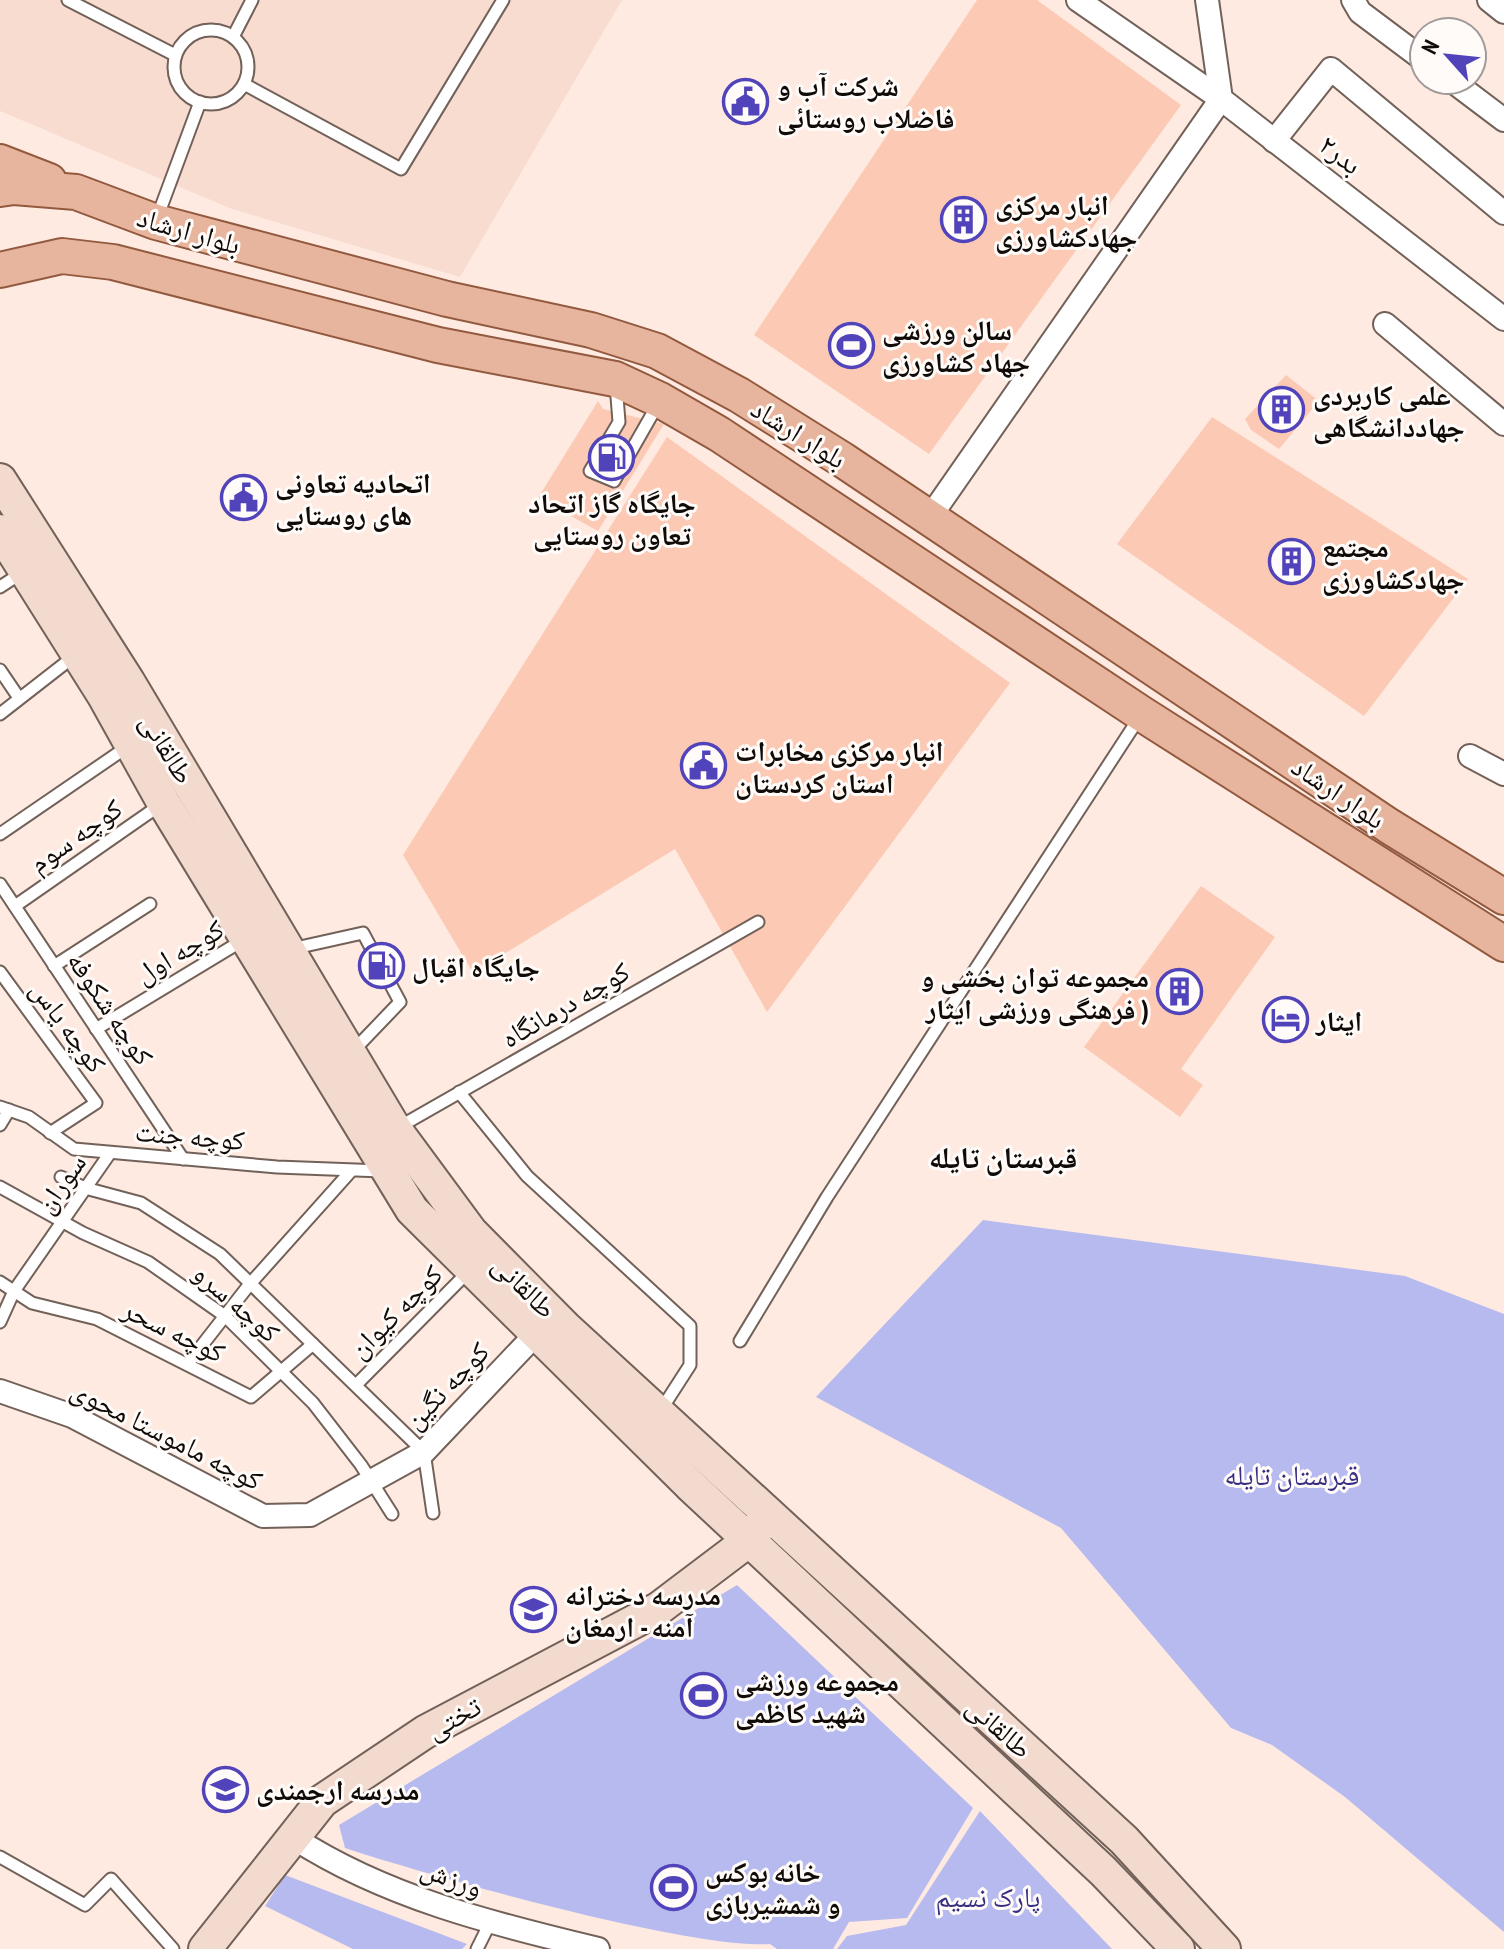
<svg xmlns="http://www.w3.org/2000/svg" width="1504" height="1949" viewBox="0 0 1504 1949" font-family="'PT Sans Narrow','Noto Naskh Arabic',sans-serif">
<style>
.built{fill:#f8dcd0}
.green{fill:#b7baef}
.building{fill:#fccab4}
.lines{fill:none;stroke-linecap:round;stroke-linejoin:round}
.lane-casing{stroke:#726159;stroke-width:15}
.street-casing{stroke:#726159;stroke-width:26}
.secondary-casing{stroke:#726159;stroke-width:36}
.primary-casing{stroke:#92593f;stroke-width:38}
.lane{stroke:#fff;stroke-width:11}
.street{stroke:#fff;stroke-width:22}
.secondary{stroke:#f3dace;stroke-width:32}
.primary{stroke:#e7b59e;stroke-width:34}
.labels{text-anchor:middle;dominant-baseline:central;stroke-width:6;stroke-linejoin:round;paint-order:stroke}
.poi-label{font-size:28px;font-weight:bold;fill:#110b08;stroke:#fffbf9;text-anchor:start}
.street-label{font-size:28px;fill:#110b08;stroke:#fffbf9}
.park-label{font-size:28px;fill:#372e83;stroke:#fffbf9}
.neighbourhood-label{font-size:30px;font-weight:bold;fill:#110b08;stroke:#fffbf9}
</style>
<rect width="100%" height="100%" fill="#feeae1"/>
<!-- built -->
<polygon class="built" points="0,0 622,0 460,277 232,209 0,111"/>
<!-- green -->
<g class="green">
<polygon points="983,1220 1405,1276 1504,1314 1504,1932 1345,1797 1272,1745 1231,1728 1061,1528 816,1397"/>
<path d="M737,1585l236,223 -66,110 -58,4 -16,27h-56l-7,-5c-81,5 -337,-67 -425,-96l-6,-23z"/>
<polygon points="980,1811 1112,1949 837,1949 847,1936 906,1925"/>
<polygon points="285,1875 467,1944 462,1949 353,1949 265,1906"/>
</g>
<!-- building -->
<g class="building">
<polygon points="977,0 1037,0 1181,105 929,454 754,335"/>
<polygon points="1286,375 1319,401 1279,449 1251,430 1245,419"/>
<polygon points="598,401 603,409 664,424 598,531 538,498"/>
<polygon points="1212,417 1468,579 1364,716 1117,544"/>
<polygon points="667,437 1010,683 767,1012 675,849 473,973 403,855"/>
<polygon points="1201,886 1275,937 1181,1069 1203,1085 1180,1117 1084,1047"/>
</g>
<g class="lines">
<defs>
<g id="lane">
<polyline points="68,0 175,55"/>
<circle cx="211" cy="67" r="37"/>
<polyline points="233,37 252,0"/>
<polyline points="244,84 401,169 503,0"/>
<polyline points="157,218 200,102"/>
<polyline points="616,384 619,422 590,471 614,481 658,404"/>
<polyline points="0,587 23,572"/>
<polyline points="0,670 19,698"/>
<polyline points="0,714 77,654"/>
<polyline points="0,834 130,745"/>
<polyline points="0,884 183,1159"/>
<polyline points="15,906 163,803"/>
<polyline points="291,949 363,933 400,1002 354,1050"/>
<polyline points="54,966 150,904"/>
<polyline points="0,972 96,1103 50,1133"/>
<polyline points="96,1029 245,939"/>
<polyline points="459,1092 527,1176 690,1326 690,1365 661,1410"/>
<polyline points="0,1107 29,1117 74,1149 277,1167 382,1171"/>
<polyline points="0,1125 9,1110"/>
<polyline points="399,1127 758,922"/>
<polyline points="61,1177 85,1188 141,1203 220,1254 424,1452 433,1513"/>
<polyline points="0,1187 83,1233 148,1262 225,1316 313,1403 361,1465 392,1514"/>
<polyline points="0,1282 32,1303 97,1319 251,1397 313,1344"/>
<polyline points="0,1322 14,1291 110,1153"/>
<polyline points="740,1341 827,1197 1139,718"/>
<polyline points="189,1362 249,1285 351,1171"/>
<polyline points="356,1385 469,1271"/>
<polyline points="0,1857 85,1905 111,1879 173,1949"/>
<polyline points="477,1949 490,1923"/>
</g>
<g id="street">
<polyline points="1207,0 1221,99 1504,319"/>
<polyline points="1353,0 1360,12 1424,60"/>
<polyline points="1489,0 1504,12"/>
<polyline points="1451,80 1504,120"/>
<polyline points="1274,141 1331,69 1504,213"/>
<polyline points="1385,324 1504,424"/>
<polyline points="930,517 1221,99 1078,0"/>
<polyline points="1470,756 1504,774"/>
<polyline points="0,1391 72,1416 263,1516 310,1515 424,1452 535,1335"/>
<path d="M294,1838c91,59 199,86 304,111"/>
</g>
<g id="secondary">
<polyline points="0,480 128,681 395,1129 471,1232 565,1327 1124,1840 1224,1949"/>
<polyline points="0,531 104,696 163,802 412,1210 690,1485 1103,1871 1178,1949"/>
<polyline points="205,1949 322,1801 425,1732 658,1609 748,1541 761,1524"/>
</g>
<g id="primary">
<polyline points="0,162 49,181"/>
<polyline points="0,189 14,187 76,192 156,222 447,299 591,330 657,351 739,395 843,460 1389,826 1504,897"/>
<polyline points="0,270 62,256 113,262 438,345 615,379 660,400 719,434 1142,714 1504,944"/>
</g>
</defs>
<!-- lane casing -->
<use href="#lane" class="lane-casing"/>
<!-- street casing -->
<use href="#street" class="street-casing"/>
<!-- secondary casing -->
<use href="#secondary" class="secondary-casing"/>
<!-- primary casing -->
<use href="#primary" class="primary-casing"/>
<!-- lane -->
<use href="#lane" class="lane"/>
<!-- street -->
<use href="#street" class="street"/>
<!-- secondary -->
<use href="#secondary" class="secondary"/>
<!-- primary -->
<use href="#primary" class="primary"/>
</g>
<!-- icons -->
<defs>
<symbol id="civic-ring" viewBox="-11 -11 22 22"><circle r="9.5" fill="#fffbf9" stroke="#5144bb" stroke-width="1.5"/><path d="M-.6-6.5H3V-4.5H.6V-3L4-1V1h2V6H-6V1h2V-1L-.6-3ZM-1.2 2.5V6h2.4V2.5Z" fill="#5144bb"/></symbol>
<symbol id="building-ring" viewBox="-11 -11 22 22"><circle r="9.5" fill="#fffbf9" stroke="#5144bb" stroke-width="1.5"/><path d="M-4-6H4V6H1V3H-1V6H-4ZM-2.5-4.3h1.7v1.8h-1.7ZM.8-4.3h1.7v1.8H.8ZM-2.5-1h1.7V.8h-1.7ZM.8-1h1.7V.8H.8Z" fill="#5144bb"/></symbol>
<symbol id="stadium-ring" viewBox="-11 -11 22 22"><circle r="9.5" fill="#fffbf9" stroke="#5144bb" stroke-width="1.5"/><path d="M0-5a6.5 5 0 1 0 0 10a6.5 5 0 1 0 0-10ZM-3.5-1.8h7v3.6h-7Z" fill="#5144bb"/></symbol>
<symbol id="fuel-ring" viewBox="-11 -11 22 22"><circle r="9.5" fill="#fffbf9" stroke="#5144bb" stroke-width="1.5"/><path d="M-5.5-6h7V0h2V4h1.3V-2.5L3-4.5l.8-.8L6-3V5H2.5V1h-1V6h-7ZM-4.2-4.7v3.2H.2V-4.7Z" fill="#5144bb"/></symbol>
<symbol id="hotel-ring" viewBox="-11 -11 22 22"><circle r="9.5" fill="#fffbf9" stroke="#5144bb" stroke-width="1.5"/><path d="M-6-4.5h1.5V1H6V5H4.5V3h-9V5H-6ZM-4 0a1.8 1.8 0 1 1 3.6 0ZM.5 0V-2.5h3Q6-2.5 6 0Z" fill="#5144bb"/></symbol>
<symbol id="school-ring" viewBox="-11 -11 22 22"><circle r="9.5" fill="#fffbf9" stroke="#5144bb" stroke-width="1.5"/><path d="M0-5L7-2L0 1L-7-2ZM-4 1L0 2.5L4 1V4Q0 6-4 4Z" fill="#5144bb"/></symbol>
</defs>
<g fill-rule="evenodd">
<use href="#civic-ring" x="720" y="76" width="51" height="51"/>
<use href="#building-ring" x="938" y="194" width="51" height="51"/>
<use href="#stadium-ring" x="826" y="320" width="51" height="51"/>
<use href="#building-ring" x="1256" y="384" width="51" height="51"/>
<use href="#fuel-ring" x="586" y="432" width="51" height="51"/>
<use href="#civic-ring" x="218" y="472" width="51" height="51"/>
<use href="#building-ring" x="1266" y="536" width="51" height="51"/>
<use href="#civic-ring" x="678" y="740" width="51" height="51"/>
<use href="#fuel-ring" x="356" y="940" width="51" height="51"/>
<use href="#building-ring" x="1154" y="966" width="51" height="51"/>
<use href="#hotel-ring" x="1260" y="994" width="51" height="51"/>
<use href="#school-ring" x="508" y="1584" width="51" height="51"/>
<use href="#stadium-ring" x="678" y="1670" width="51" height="51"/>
<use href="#school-ring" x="200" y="1764" width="51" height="51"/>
<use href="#stadium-ring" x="648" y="1862" width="51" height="51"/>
</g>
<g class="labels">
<!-- poi labels -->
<g class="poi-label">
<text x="777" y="85">شرکت آب و<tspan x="777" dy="32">فاضلاب روستائی</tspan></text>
<text x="995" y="204">انبار مرکزی<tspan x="995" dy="32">جهادکشاورزی</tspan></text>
<text x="882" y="329">سالن ورزشی<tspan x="882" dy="32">جهاد کشاورزی</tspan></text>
<text x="1313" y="394">علمی کاربردی<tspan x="1313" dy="32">جهاددانشگاهی</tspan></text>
<text x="275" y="482">اتحادیه تعاونی<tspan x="275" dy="32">های روستایی</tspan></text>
<text x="612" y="502" text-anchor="middle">جایگاه گاز اتحاد<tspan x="612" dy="32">تعاون روستایی</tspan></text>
<text x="1322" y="546">مجتمع<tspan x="1322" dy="32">جهادکشاورزی</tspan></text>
<text x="735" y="750">انبار مرکزی مخابرات<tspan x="735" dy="32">استان کردستان</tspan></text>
<text x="412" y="966">جایگاه اقبال</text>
<text x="1149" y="976" text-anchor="end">مجموعه توان بخشی و<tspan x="1149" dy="32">فرهنگی ورزشی ایثار )</tspan></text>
<text x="1316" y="1020">ایثار</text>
<text x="565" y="1594">مدرسه دخترانه<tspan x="565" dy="32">آمنه - ارمغان</tspan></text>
<text x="735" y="1680">مجموعه ورزشی<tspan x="735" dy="32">شهید کاظمی</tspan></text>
<text x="256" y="1789">مدرسه ارجمندی</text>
<text x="705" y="1871">خانه بوکس<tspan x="705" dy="32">و شمشیربازی</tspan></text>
</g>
<!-- street labels -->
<g class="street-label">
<text transform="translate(1341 154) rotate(38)">بدر۲</text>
<text transform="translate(189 230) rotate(16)">بلوار ارشاد</text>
<text transform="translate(799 433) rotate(32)">بلوار ارشاد</text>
<text transform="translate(168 748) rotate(59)">طالقانی</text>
<text transform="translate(1339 792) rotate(34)">بلوار ارشاد</text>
<text transform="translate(75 835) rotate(-35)">کوچه سوم</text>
<text transform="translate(179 951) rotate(-31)">کوچه اول</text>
<text transform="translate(565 1004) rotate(-30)">کوچه درمانگاه</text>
<text transform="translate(111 1008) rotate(56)">کوچه شکوفه</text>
<text transform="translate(69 1026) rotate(54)">کوچه یاس</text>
<text transform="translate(190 1135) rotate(5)">کوچه جنت</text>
<text transform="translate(60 1183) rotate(-55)">سوران</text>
<text transform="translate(525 1286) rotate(45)">طالقانی</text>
<text transform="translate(237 1302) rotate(41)">کوچه سرو</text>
<text transform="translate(395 1311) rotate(-45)">کوچه کیوان</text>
<text transform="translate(174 1330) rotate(26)">کوچه سحر</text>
<text transform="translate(446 1385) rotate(-46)">کوچه نگین</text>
<text transform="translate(167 1434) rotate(27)">کوچه ماموستا محوی</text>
<text transform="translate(453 1717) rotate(-29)">تختی</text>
<text transform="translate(1000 1727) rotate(42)">طالقانی</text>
<text transform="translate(452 1877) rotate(20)">ورزش</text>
</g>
<!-- park labels -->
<g class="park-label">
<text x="1292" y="1474">قبرستان تایله</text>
<text x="988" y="1896">پارک نسیم</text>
</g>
<!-- neighbourhood labels -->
<g class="neighbourhood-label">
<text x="1003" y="1156">قبرستان تایله</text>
</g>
</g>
<!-- north arrow -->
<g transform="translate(1448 56) rotate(297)"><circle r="38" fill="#fffbf9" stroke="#a09b99" stroke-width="2"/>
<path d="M0-6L14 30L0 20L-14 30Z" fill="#5144bb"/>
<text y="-12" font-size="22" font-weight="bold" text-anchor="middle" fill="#110b08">N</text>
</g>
</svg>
